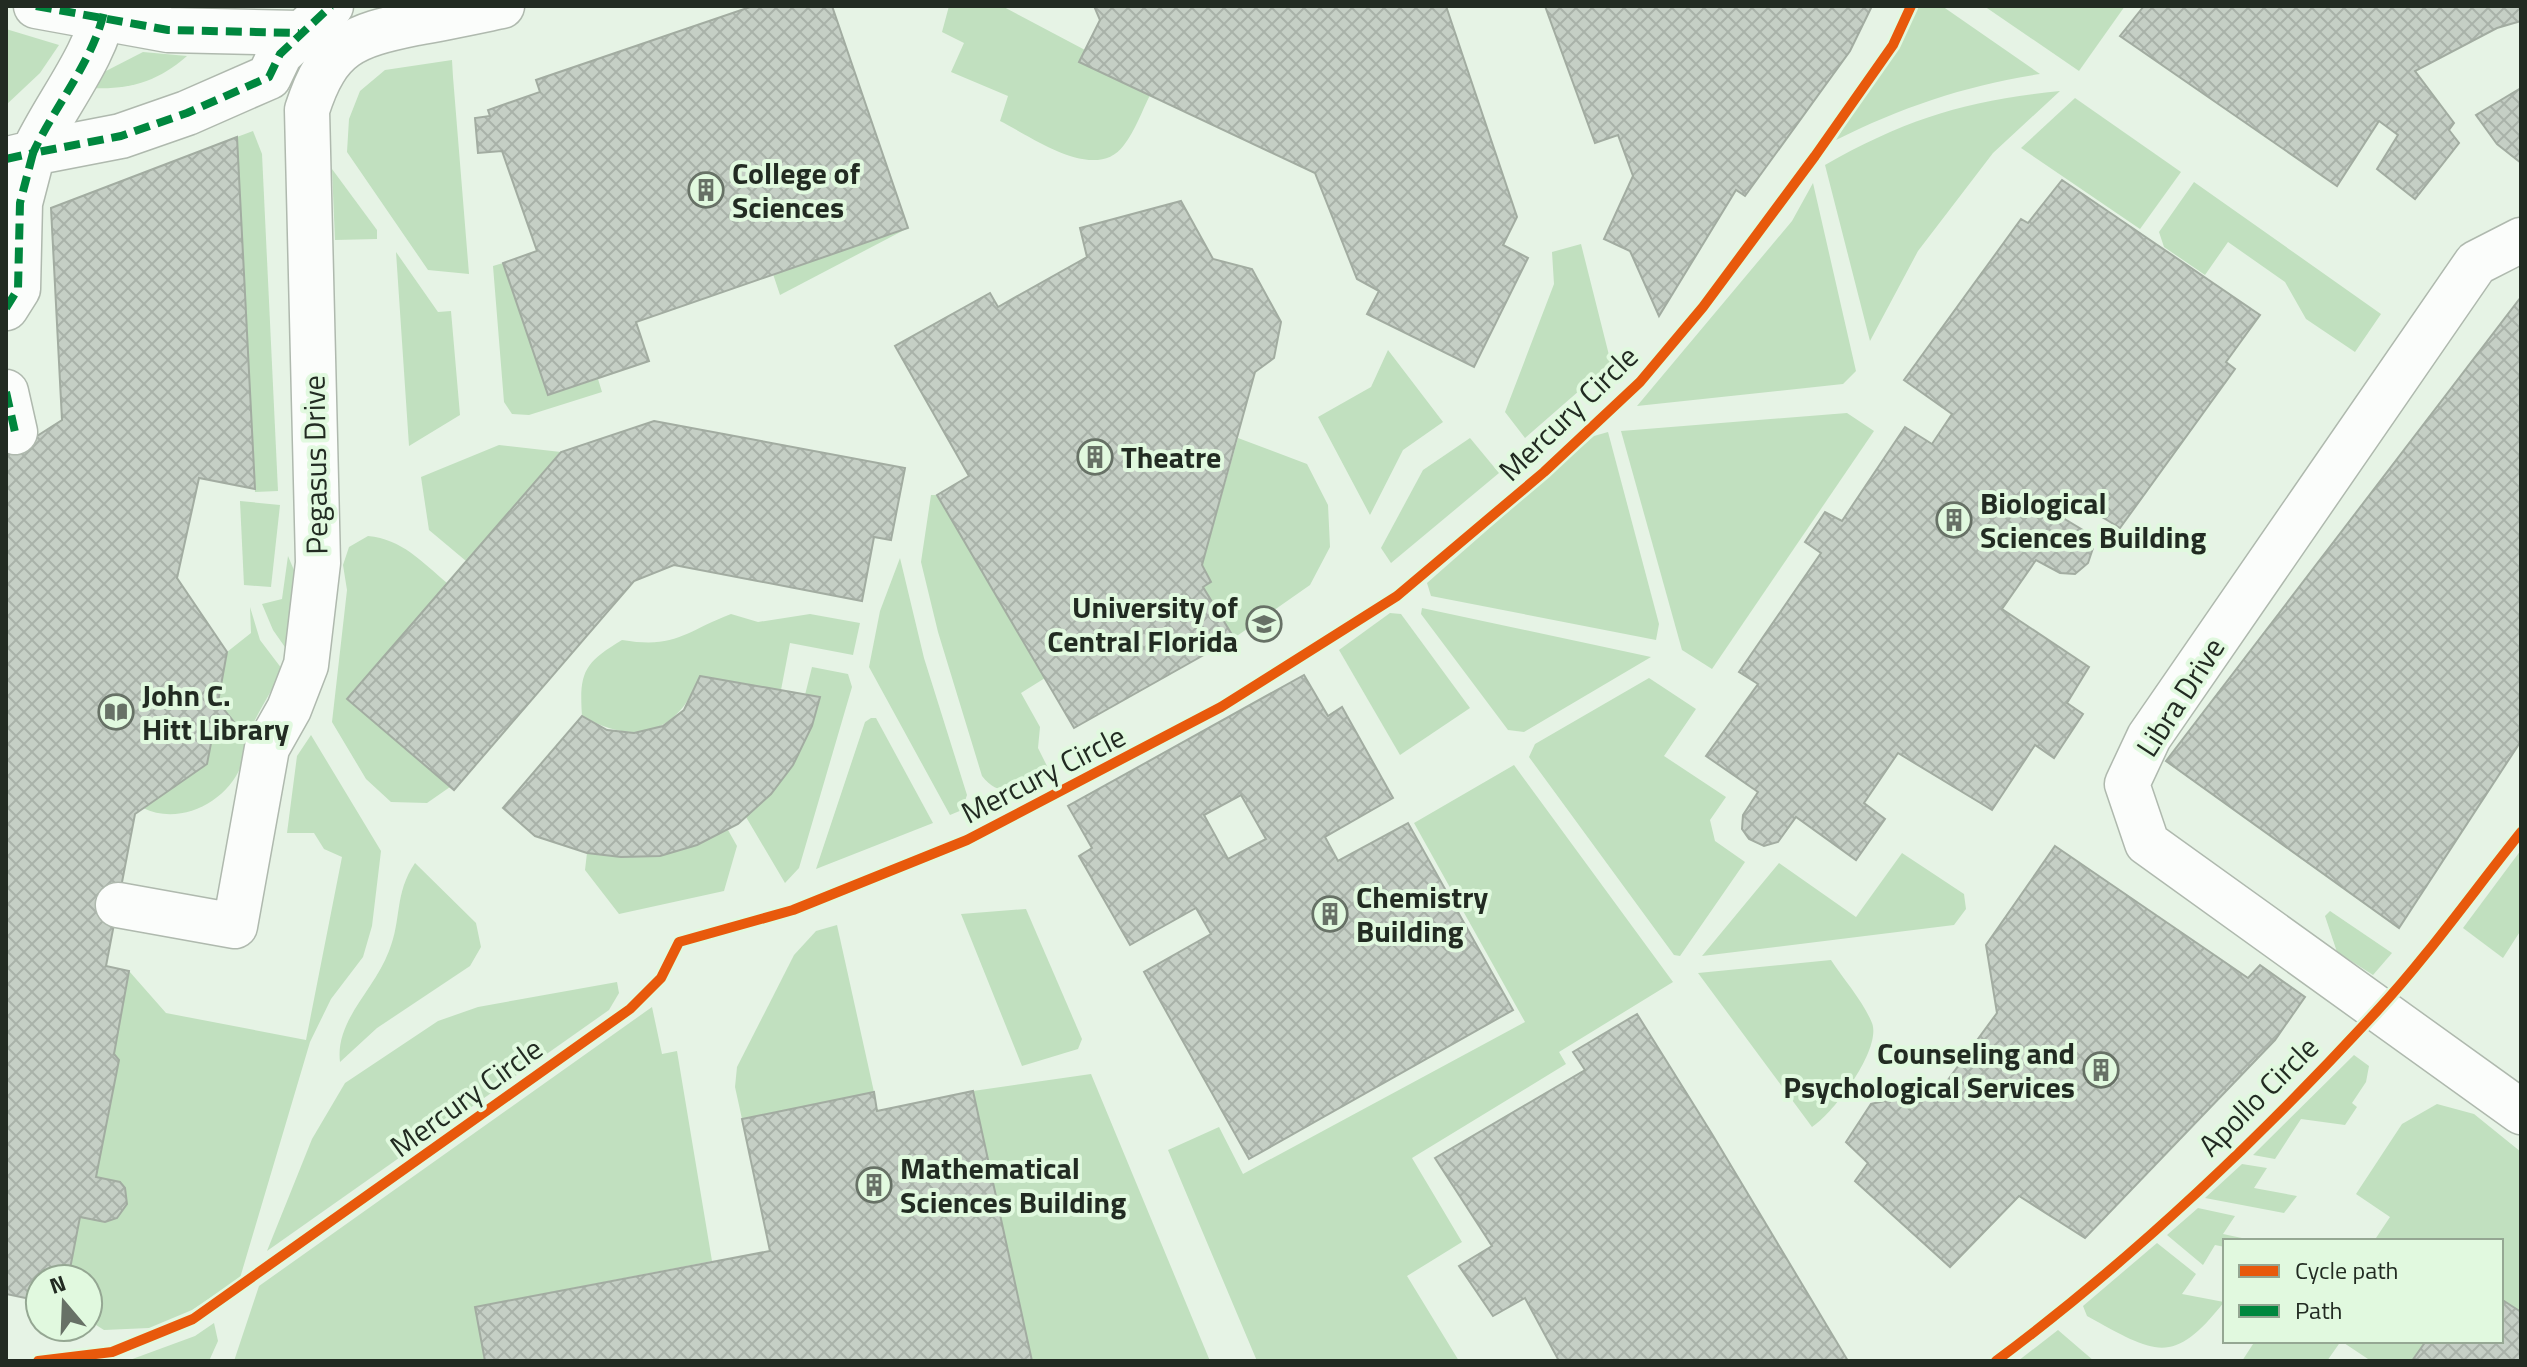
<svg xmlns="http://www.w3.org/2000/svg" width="2527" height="1367" viewBox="0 0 2527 1367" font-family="'Titillium Web',sans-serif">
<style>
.green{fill:#c1e0bf}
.building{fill:url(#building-cross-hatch);stroke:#a2aca1;stroke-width:2;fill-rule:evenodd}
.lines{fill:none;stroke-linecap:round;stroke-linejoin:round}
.street-casing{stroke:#afb9ae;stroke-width:47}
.street{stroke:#fbfdfb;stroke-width:44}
.quiet{stroke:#00873e;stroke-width:8;stroke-dasharray:16 8;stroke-linecap:butt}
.cycleway-casing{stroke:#e1f9df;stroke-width:15}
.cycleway{stroke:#e8590c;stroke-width:10}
.labels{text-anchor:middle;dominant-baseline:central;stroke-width:8;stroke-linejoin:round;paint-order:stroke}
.poi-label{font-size:30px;font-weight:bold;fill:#222b22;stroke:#e1f9df;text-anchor:start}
.street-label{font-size:30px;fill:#222b22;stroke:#e1f9df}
</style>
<defs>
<pattern id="building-cross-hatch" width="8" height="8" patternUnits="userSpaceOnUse" patternTransform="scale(2)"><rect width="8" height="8" fill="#c5cfc5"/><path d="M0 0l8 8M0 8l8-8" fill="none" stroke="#a9b2a9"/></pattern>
</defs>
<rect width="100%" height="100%" fill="#e6f3e5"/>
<!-- green -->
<g class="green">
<path d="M949,6h53l83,44 65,45c-8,16 -15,36 -26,50 -28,39 -92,-8 -124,-24l8,-25 -57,-24 13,-29 -22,-11z"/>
<path d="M1913,6h29l98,68c-73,11 -138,33 -204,66l59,-95z"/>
<polygon points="1984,6 2125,6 2079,71"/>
<polygon points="6,29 59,45 40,73 6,105"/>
<path d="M143,52l44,4c-30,26 -58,34 -96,32l13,-16z"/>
<polygon points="452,60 453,77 469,274 428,270 347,152 349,119 360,91 385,70"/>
<path d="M2060,91l-67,62 -75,98 -48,90 -45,-176c83,-47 141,-64 235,-74z"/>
<polygon points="2075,98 2181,172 2140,229 2021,148"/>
<polygon points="253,131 262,154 278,491 255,492 237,137"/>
<polygon points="332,169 377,230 377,239 335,240"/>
<polygon points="2194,182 2381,314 2355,352 2306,319 2285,282 2228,242 2205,275 2164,247 2159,232"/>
<polygon points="1813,183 1856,371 1843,384 1637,406 1792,221"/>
<polygon points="908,228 780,295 773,274"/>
<polygon points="1581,244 1611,363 1525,438 1505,412 1554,284 1552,252"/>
<polygon points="396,252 438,312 451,311 460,415 409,446"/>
<polygon points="503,263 548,395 598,379 602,392 529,415 512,414 504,402 493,266"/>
<polygon points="1388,350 1443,422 1403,450 1370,515 1318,417 1371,387"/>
<polygon points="1847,413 1874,431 1712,669 1682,650 1621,431"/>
<polygon points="1608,432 1659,624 1656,640 1431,596 1427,583 1594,436"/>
<polygon points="1238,438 1307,464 1328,505 1330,547 1310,585 1234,638 1203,587 1211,582 1202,565"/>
<polygon points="1470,438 1499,473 1391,563 1381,548 1423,470"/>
<polygon points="499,445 561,452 466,561 429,530 421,477"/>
<path d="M931,495h6l108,183 -24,15 19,34 -2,21 11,22 -2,7c-26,11 -45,24 -65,-1l-44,-144 -17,-70z"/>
<polygon points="240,501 280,505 271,587 244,585"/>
<path d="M368,536c34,3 54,26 79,47l-99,116 102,88 -23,16 -36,-1 -25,-23 -34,-57 15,-132 -4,-25 6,-18z"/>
<polygon points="288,556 299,582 287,650 273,630 262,604 282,599"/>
<polygon points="900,558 924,658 967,795 962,810 950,815 869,667 880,611"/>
<path d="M250,607l10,33 22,29c-8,19 -20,36 -29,55 -6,13 -6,29 -12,42 -15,37 -62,60 -98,42l69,-70 22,-16 -16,-20 9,-50 24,-19z"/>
<polygon points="1422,608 1651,657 1524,732 1508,730 1421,614"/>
<polygon points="1390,613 1401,614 1470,708 1400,755 1339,650"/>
<path d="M731,614l27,8 52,-8 50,9 -7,32 -63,-12 -9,47 -81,-14c-22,58 -65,70 -118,40 -3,-44 2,-53 40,-76 54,9 62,-8 109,-26z"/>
<path d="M812,667l36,7 4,13 -53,181 -14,15 -39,-66c37,-34 61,-70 74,-119l-15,-3z"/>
<polygon points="1649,678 1696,709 1664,756 1726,797 1710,820 1715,841 1745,862 1680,956 1674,955 1529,757 1535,744"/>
<polygon points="871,718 876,718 933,823 816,869 865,722"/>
<path d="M311,735l70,116 -9,75 -9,31 -32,42 -21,43 -70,236 -48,32 -43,18 -45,2 -16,-10v-41h-20l12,-62 37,1 10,-14c1,-23 -13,-23 -31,-27l23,-117 -5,-6 15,-83 37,42 140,27 36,-183 -18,-8 -10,-16h-27l10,-77z"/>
<polygon points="1514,765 1673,982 1559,1052 1566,1064 1412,1158 1462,1242 1407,1276 1459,1361 1257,1361 1168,1150 1219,1127 1243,1174 1525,1022 1414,823"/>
<path d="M728,830l9,16 -13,45 -105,23 -34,-44 2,-17c49,5 97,-2 141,-23z"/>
<polygon points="2521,850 2521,930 2503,958 2463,928"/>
<polygon points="1902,853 1964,894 1966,909 1954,925 1702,956 1779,863 1856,917"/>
<path d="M415,863l61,60 5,24 -11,19 -93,62 -37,34c-5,-42 34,-71 49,-111 13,-32 5,-57 26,-88z"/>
<polygon points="1026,909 1082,1039 1078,1049 1022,1066 961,914"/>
<polygon points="2330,911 2392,953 2373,975 2337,952 2325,916"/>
<polygon points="837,925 874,1092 742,1119 735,1087 737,1067 794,955 816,931"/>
<path d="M1831,960c13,20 32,41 41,63 10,26 -39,91 -60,104l-114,-154z"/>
<polygon points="617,982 619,993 609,1010 267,1251 312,1139 345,1083 438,1021 478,1007"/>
<polygon points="652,1007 662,1054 677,1051 712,1261 475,1307 485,1361 234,1361 259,1286"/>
<polygon points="2354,1055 2369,1066 2366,1082 2352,1103 2357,1107 2345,1125 2301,1119 2275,1159 2253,1155"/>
<polygon points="1091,1074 1210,1361 1032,1361 973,1091"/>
<polygon points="2437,1104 2474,1114 2521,1152 2521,1312 2501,1299 2501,1241 2374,1241 2390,1217 2356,1194 2402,1124"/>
<polygon points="2242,1164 2267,1168 2254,1188 2297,1196 2284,1213 2205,1198"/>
<polygon points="2198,1208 2235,1216 2223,1234 2256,1241 2225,1241 2225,1247 2215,1245 2203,1265 2167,1235"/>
<path d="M2157,1243l39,31 -14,20 42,8c-51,65 -68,52 -137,14l-4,-10z"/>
<polygon points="214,1323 218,1341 209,1361 127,1361 195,1336"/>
<polygon points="2058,1330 2094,1361 2018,1361"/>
<polygon points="2255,1341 2426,1341 2412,1361 2371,1361 2341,1341 2327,1361 2242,1361"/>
</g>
<!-- building -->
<g class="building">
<polygon points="753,6 832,6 908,228 636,322 649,361 548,395 503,263 537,251 502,151 478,153 475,118 490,116 488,110 540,92 536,80"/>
<polygon points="1094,6 1446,6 1517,217 1503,245 1528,258 1474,367 1367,314 1379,291 1357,279 1315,173 1079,62 1100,20"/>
<polygon points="1545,6 1872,6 1850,51 1745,196 1736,190 1659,316 1630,251 1604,239 1633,176 1618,135 1595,143"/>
<polygon points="2144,6 2521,6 2521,21 2497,28 2415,71 2454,123 2449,130 2459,143 2415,199 2377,169 2398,135 2379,121 2337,186 2120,36"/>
<polygon points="2521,88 2521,163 2497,144 2476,115"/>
<polygon points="237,137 255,489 199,478 177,578 227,652 218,702 234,722 212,738 207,764 135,814 106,966 129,971 114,1054 119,1060 96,1177 120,1182 125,1188 127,1204 117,1218 105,1222 80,1217 68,1279 40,1279 40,1301 6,1294 6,430 37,436 62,420 51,208"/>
<polygon points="2062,180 2260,315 2226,362 2235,369 2120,528 2076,501 2063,518 2086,532 2093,548 2088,563 2075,574 2060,573 2036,560 2002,609 2089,667 2067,703 2083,714 2054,758 2035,745 1992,810 1898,753 1864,803 1885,819 1856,860 1796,817 1778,842 1764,846 1749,839 1742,829 1743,815 1758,792 1706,756 1758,684 1739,672 1821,553 1805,542 1825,512 1842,521 1905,427 1932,444 1952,414 1904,380 2021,219 2028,223"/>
<polygon points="1181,201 1213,259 1252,269 1281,322 1274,358 1255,372 1202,565 1211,582 1203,587 1234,638 1074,728 937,495 969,476 895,346 990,293 998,307 1087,257 1080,228"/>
<polygon points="2521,297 2521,741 2399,928 2166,761"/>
<polygon points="654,421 905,468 891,540 874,537 862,601 674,565 634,581 454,790 347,699 561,452"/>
<path d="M1304,675l24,41 14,-9 51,91 -68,39 13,24 70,-38 105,187 -264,149 -105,-187 67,-38 -15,-26 -66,37 -51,-89 13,-8 -24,-42zM1241,795l25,44 -38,20 -24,-44z"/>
<polygon points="700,676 820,697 812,726 793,765 771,794 738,824 697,845 660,856 621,857 587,853 535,836 503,808 582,716 607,730 634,733 663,726 684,710"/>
<polygon points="2055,846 2248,978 2260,965 2305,997 2275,1040 2085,1238 2019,1196 1950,1267 1855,1181 1868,1163 1846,1142 1871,1104 1942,1088 1997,1013 1986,945"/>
<polygon points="1637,1014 1712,1134 1848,1361 1559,1361 1525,1298 1493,1316 1459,1266 1492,1246 1435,1158 1585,1070 1573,1052"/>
<polygon points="973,1091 1032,1361 485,1361 475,1307 770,1251 742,1119 874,1092 877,1111"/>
<polygon points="2501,1299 2521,1312 2521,1361 2412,1361 2426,1341 2501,1341"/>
</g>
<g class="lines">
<defs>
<g id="street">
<polyline points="36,6 168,30 299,33"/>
<path d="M12,158l21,-5c22,-48 64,-97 72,-147"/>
<polyline points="2521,240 2476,263 2149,737 2127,784 2147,843 2521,1112"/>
<polyline points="6,308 18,289 20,203 33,153 121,136 187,113 269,77 280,54 331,6"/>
<polyline points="6,392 15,432"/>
<path d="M118,905l117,21 32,-178 22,-39 17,-44 12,-102 -11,-453c21,-66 46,-74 109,-87 29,-5 57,-11 86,-17"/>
</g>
</defs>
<!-- street casing -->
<use href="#street" class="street-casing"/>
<!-- street -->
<use href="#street" class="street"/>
<!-- quiet -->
<g class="quiet">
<polyline points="36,6 168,30 299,33"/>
<path d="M6,159l27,-6c22,-48 64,-97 72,-147"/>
<polyline points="6,308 18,289 20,203 33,153 121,136 187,113 269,77 280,54 331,6"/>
<polyline points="6,392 15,432"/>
</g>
<defs>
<g id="cycleway">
<polyline points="38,1361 112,1352 193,1319 630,1009 661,978 679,942 793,910 967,840 1221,707 1397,596 1544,472 1640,382 1703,307 1815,156 1893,45 1911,6"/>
<path d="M1996,1361c137,-102 264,-223 380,-349 52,-56 97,-120 145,-180"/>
</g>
</defs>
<!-- cycleway casing -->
<use href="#cycleway" class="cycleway-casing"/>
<!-- cycleway -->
<use href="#cycleway" class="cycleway"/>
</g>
<!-- icons -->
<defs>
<symbol id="building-ring" viewBox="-11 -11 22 22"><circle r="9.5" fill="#e1f9df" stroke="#677166" stroke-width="1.5"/><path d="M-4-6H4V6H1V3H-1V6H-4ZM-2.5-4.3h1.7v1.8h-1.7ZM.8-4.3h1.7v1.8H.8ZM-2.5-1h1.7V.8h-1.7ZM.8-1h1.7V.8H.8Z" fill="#677166"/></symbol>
<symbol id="university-ring" viewBox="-11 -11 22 22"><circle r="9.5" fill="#e1f9df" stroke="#677166" stroke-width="1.5"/><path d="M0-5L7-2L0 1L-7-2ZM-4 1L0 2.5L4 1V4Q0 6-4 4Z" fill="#677166"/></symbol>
<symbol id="library-ring" viewBox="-11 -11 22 22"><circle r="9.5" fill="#e1f9df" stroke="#677166" stroke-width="1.5"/><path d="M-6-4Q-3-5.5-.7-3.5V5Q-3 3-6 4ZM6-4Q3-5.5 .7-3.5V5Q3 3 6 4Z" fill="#677166"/></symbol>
</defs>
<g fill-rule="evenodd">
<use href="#building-ring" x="686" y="170" width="40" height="40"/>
<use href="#building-ring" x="1075" y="437" width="40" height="40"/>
<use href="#building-ring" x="1934" y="500" width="40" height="40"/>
<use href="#university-ring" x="1244" y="604" width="40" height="40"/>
<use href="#library-ring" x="96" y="692" width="40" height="40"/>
<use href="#building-ring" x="1310" y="894" width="40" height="40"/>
<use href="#building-ring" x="2081" y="1050" width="40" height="40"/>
<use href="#building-ring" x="854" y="1165" width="40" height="40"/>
</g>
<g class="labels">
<!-- poi labels -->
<g class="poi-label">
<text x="732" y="173">College of<tspan x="732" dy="34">Sciences</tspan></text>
<text x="1121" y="457">Theatre</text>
<text x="1980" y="503">Biological<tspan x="1980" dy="34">Sciences Building</tspan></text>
<text x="1238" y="607" text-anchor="end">University of<tspan x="1238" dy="34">Central Florida</tspan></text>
<text x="142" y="695">John C.<tspan x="142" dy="34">Hitt Library</tspan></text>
<text x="1356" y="897">Chemistry<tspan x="1356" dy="34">Building</tspan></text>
<text x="2075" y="1053" text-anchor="end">Counseling and<tspan x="2075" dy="34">Psychological Services</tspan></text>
<text x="900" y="1168">Mathematical<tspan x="900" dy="34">Sciences Building</tspan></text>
</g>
<!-- street labels -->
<g class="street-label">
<text transform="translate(1568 413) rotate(-44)">Mercury Circle</text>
<text transform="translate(315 465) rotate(-91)">Pegasus Drive</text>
<text transform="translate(2180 697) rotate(-57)">Libra Drive</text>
<text transform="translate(1043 774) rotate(-27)">Mercury Circle</text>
<text transform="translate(2258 1096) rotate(-45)">Apollo Circle</text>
<text transform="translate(466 1097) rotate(-36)">Mercury Circle</text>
</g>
</g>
<!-- border -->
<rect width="2527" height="1367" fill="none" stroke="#222b22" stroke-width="16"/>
<!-- legend -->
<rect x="2223" y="1239" width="280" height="104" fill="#e1f9df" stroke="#95a793" stroke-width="2"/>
<rect x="2239" y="1265" width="40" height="12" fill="#e8590c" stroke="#95a793" stroke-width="2"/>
<text x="2295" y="1279" font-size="24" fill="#222b22">Cycle path</text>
<rect x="2239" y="1305" width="40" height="12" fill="#00873e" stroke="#95a793" stroke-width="2"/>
<text x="2295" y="1319" font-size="24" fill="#222b22">Path</text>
<!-- north arrow -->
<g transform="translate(64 1303) rotate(341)"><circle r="38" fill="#e1f9df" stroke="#95a793" stroke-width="2"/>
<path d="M0-6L14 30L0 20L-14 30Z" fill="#677166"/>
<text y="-12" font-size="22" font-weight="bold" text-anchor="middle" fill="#222b22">N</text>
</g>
</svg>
